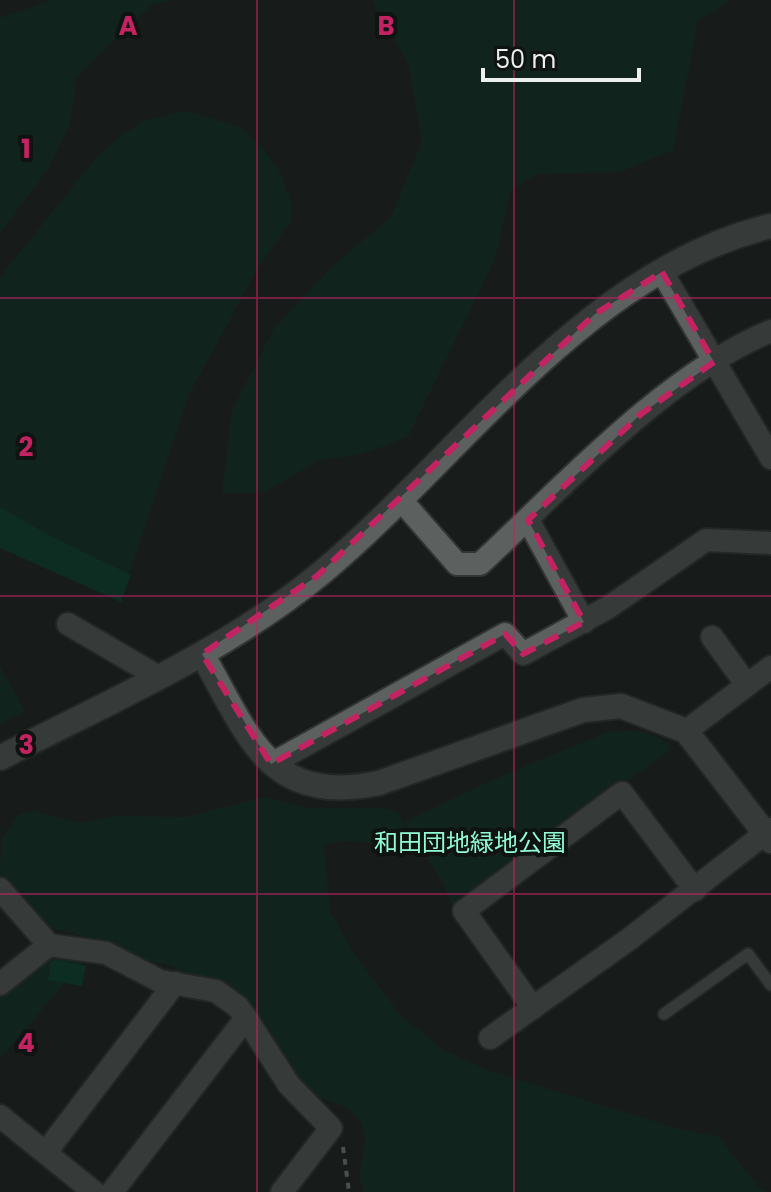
<svg xmlns="http://www.w3.org/2000/svg" width="771" height="1192" viewBox="0 0 771 1192" font-family="Poppins,'Noto Sans JP',sans-serif">
<style>
.green{fill:#0b2e23}
.building{fill:#00402e}
.lines{fill:none;stroke-linecap:round;stroke-linejoin:round}
.lane-casing{stroke:#323534;stroke-width:15}
.street-casing{stroke:#323534;stroke-width:26}
.secondary-casing{stroke:#323534;stroke-width:28}
.path{stroke:#898d8b;stroke-width:4;stroke-dasharray:6 6;stroke-linecap:butt}
.lane{stroke:#5c615f;stroke-width:11}
.street{stroke:#5c615f;stroke-width:22}
.secondary{stroke:#5c615f;stroke-width:24}
.marked{fill:none;stroke:#c42362;stroke-width:6;stroke-dasharray:16 10;stroke-linejoin:round}
.grid{fill:none;stroke:#c42362;stroke-width:2;stroke-opacity:0.55}
.labels{text-anchor:middle;dominant-baseline:central;stroke-width:8;stroke-linejoin:round;paint-order:stroke}
.park-label{font-size:24px;fill:#91fbd4;stroke:#0f1311}
.grid-label{font-size:26px;text-anchor:middle;font-weight:bold;fill:#c42362;stroke:#0f1311;stroke-width:8;stroke-linejoin:round;paint-order:stroke}
</style>
<rect width="100%" height="100%" fill="#181c1a"/>
<!-- green -->
<g class="green">
<polygon points="53,0 174,0 151,5 77,77 70,124 48,169 0,233 0,18"/>
<polygon points="372,0 731,0 698,21 673,150 620,172 536,174 511,190 495,259 408,437 361,454 320,460 262,493 222,493 232,410 275,327 333,266 391,217 422,141 408,64"/>
<polygon points="185,111 240,127 258,143 279,170 291,201 291,221 258,268 189,394 129,575 82,556 0,509 0,277 97,157 121,136 143,121"/>
<polygon points="0,667 25,711 0,724"/>
<path d="M608,732c23,-2 49,-3 63,17l-217,160 -11,-26 -39,-61 93,-44z"/>
<path d="M266,797l41,11h76l15,4 6,15 -2,15c-20,9 -47,-9 -78,4l6,66 26,45 45,59 41,33 45,21 195,60 37,7 40,51 9,4h-405l-4,-17 6,-34 -3,-17 -14,-16 -35,-13 -40,-50 -13,-26 -25,-23 -65,-31 -42,-7 -33,-19 -50,-13 -22,-17 -23,-35 1,-34 18,-26 15,-3 46,12 38,-7 67,1z"/>
<polygon points="52,954 85,959 0,1059 0,997"/>
</g>
<!-- building -->
<g class="building">
<polygon points="0,507 48,535 131,575 121,602 0,548"/>
<polygon points="58,960 86,966 82,986 48,980 51,961"/>
</g>
<g class="lines">
<defs>
<polyline id="lane" points="664,1014 748,954 771,985"/>
<g id="street">
<polyline points="662,272 771,458"/>
<path d="M401,500l56,64h23c83,-77 186,-190 291,-233"/>
<polyline points="528,520 584,622"/>
<polyline points="68,624 157,676"/>
<polyline points="712,637 747,685"/>
<polyline points="686,731 771,667"/>
<polyline points="271,764 505,634 523,654 609,607 706,540 771,543"/>
<polyline points="0,889 49,945 106,953 160,981 216,991 238,1007 246,1018 112,1192"/>
<polyline points="0,984 49,945"/>
<polyline points="533,1008 464,911 622,793 695,890"/>
<polyline points="246,1018 289,1085 331,1128 282,1192"/>
<polyline points="490,1038 628,940 771,829"/>
<polyline points="0,1116 94,1192"/>
<polyline points="46,1152 175,983"/>
</g>
<g id="secondary">
<path d="M202,654c47,82 66,152 177,129l204,-73 38,-4 65,25 85,110"/>
<path d="M0,758c108,-56 225,-106 320,-184 141,-117 264,-303 451,-348"/>
</g>
</defs>
<!-- lane casing -->
<use href="#lane" class="lane-casing"/>
<!-- street casing -->
<use href="#street" class="street-casing"/>
<!-- secondary casing -->
<use href="#secondary" class="secondary-casing"/>
<!-- path -->
<polyline class="path" points="343,1147 349,1192"/>
<!-- lane -->
<use href="#lane" class="lane"/>
<!-- street -->
<use href="#street" class="street"/>
<!-- secondary -->
<use href="#secondary" class="secondary"/>
</g>
<!-- marked area -->
<path d="M0 0H771V1192H0ZM662,272l52,90 -73,52 -113,106 56,102 -61,32 -18,-20 -234,130 -69,-110 115,-78 278,-262z" fill="#181c1a" fill-opacity=".55" fill-rule="evenodd"/>
<path class="marked" d="M662,272l52,90 -73,52 -113,106 56,102 -61,32 -18,-20 -234,130 -69,-110 115,-78 278,-262z"/>
<!-- grid -->
<path class="grid" d="M257,0v1192M514,0v1192M0,298h771M0,596h771M0,894h771"/>
<g class="labels">
<!-- park labels -->
<g class="park-label">
<text x="470" y="842">和田団地緑地公園</text>
</g>
</g>
<g class="grid-label">
<text x="128" y="35">A</text>
<text x="386" y="35">B</text>
<text x="26" y="158">1</text>
<text x="26" y="456">2</text>
<text x="26" y="754">3</text>
<text x="26" y="1052">4</text>
</g>
<!-- scale -->
<path d="M483 68v12h156v-12" fill="none" stroke="#ecefee" stroke-width="4"/>
<text x="495" y="68" font-size="24" fill="#ecefee" stroke="#0f1311" stroke-width="6" paint-order="stroke">50 m</text>
</svg>
